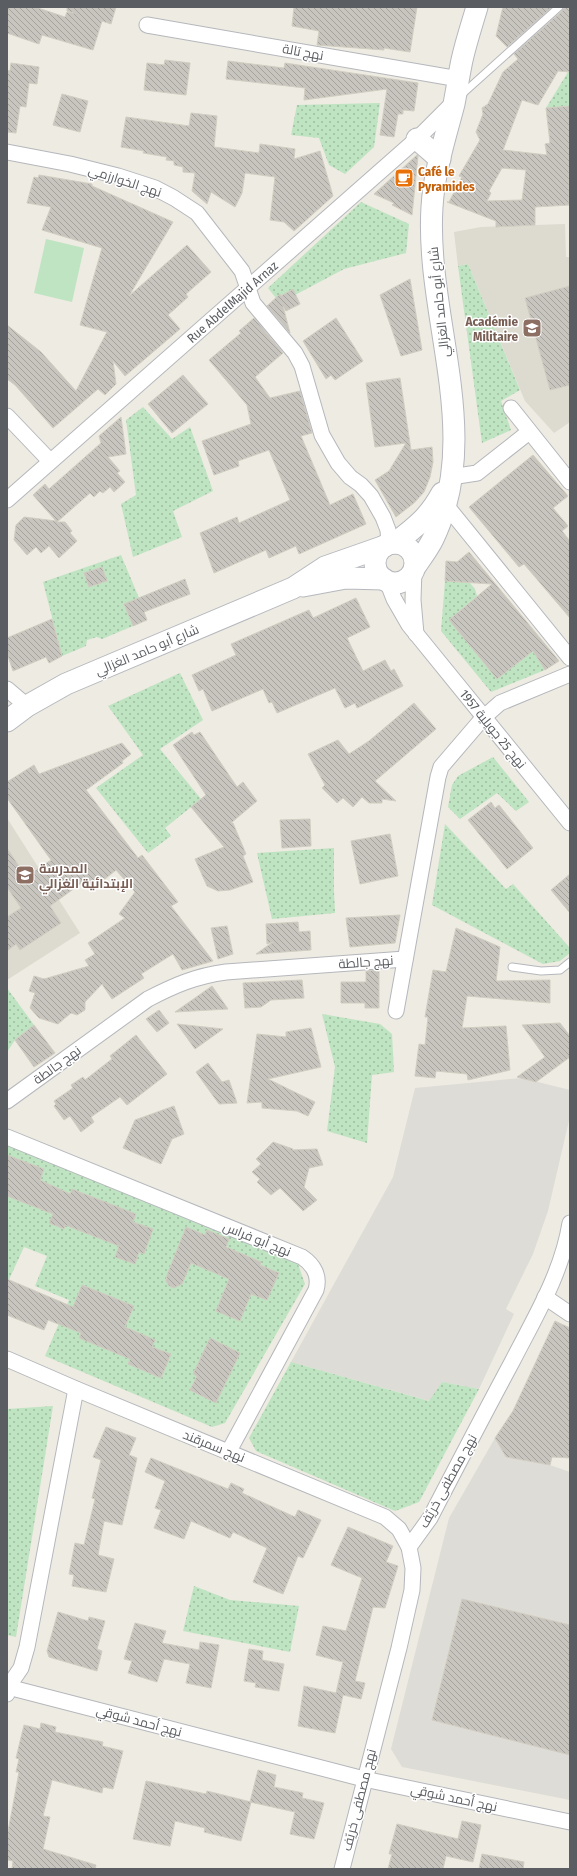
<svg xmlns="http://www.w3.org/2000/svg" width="577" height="1876" viewBox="0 0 577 1876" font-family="'Fira Sans Condensed',Cairo,sans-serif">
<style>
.industrial{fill:#dedcd6}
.education{fill:#dddad0}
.green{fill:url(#green-dots)}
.pitch{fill:#bfe4c1}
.building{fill:url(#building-back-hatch);stroke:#d1cdc1;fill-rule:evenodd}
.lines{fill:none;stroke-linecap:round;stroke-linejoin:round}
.service-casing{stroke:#b5b7bc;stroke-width:9}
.minor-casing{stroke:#b5b7bc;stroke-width:17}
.secondary-casing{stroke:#b6b8be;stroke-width:23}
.service{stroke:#fff;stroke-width:7}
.minor{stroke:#fff;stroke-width:15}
.secondary{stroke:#fff;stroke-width:21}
.labels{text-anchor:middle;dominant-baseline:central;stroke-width:3;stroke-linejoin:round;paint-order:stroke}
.street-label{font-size:13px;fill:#5a5d62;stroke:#fff}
.food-label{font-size:13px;font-weight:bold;fill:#c56008;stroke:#fff;text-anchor:start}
.education-label{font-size:13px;font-weight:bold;fill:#785e54;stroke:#fff;text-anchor:end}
</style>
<defs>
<pattern id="green-dots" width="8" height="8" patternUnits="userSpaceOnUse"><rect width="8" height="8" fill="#bfe4c1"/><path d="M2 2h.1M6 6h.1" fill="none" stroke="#9ebca0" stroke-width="1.8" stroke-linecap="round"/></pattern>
<pattern id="building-back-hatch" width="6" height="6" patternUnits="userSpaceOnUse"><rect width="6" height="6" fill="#c8c5bf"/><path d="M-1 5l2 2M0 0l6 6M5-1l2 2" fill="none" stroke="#a5a39f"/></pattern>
</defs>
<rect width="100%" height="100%" fill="#edebe2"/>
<!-- industrial -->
<g class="industrial">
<polygon points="522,1078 570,1090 570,1116 548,1211 533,1254 506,1309 514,1314 479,1389 442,1382 430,1401 291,1362 393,1177 415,1088"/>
<polygon points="495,1438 506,1457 550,1465 570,1472 570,1800 402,1767 391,1749 449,1518"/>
</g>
<!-- education -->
<g class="education">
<polygon points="565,224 566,257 570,257 570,422 554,433 525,401 468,264 458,266 454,232 481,227"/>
<polygon points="7,818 80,933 7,980"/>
</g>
<!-- green -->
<g class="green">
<polygon points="568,72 570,72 570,106 546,108"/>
<polygon points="380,103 374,147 345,174 329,165 319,138 291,135 297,105"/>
<polygon points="361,202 409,224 406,253 344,269 295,295 293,290 276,298 268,288"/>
<polygon points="468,264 520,390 501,401 511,430 482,443 458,266"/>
<polygon points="143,407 172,439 190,427 213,491 173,511 182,537 133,557 121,504 136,495 126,420"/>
<polygon points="121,555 139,598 124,604 133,626 102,639 97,637 87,640 86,646 62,656 43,582"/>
<polygon points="445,581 470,583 475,589 477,596 449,620 497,679 531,652 518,636 546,646 535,654 545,670 491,692 441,631"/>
<polygon points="180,673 203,720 160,749 201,799 165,828 171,836 148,853 96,788 143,755 108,706"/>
<polygon points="493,757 529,802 516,811 497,793 460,819 448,807 452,785 458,776"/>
<polygon points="445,824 506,889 513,884 570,948 570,953 560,961 543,964 432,905"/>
<polygon points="334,848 334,891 335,913 272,919 257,853"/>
<polygon points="7,988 34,1025 15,1040 7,1052"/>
<polygon points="322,1014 380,1024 392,1034 394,1072 372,1075 367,1143 327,1131 335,1067"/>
<polygon points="7,1145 298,1264 305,1284 225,1423 212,1427 45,1356 69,1300 35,1286 47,1256 24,1247 7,1284"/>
<polygon points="291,1362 429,1401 442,1382 479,1389 419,1502 395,1511 256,1451 249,1438"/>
<polygon points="53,1406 16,1637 7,1635 7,1409"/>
<polygon points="194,1586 230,1600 299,1606 290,1652 183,1631"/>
</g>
<!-- pitch -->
<polygon class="pitch" points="46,239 84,248 72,302 34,293"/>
<!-- building -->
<g class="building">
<polygon points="7,7 35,7 65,17 67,12 74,13 67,11 67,7 116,7 111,24 102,21 93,50 42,35 39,44 7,33"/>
<polygon points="294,7 417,7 410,52 384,48 384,50 317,45 319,31 292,26"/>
<polygon points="503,7 552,7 507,47 496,36"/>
<path d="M564,7h6v65l-12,-1 -20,34 -16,-5 -19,50 44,5 -2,-11 5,-1 -4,-35 24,-2 -1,99 -34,2v18l-39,2v-6l-49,-19h2l13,-25 -3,-1 21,-36 -4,-8 7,-18 -1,-6 6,-4 15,-32 15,-13 -4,-5 48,-43zM502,168l24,2 -4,30 -35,1 4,-8 -2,-2z"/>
<polygon points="165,60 190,63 186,95 144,90 147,63 164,65"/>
<polygon points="228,61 284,68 285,63 418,83 414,111 403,110 403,114 398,114 394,137 380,135 387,89 304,100 305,88 226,79"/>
<polygon points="11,63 39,67 37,84 29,83 26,107 20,106 16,133 7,132 7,70 10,71"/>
<polygon points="62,94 88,101 80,132 53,125"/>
<polygon points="191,113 217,116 214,147 259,153 260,144 295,149 294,159 320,151 333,196 294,231 284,222 270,220 275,177 245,173 242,193 235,207 211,192 207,204 192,191 195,173 183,172 183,167 174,165 174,161 166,160 167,157 143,153 144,151 121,147 126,117 189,126"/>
<polygon points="417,155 418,156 412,215 392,205 394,203 374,194"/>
<polygon points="39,175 92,184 92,186 173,222 129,296 187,245 211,272 186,294 188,297 168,315 180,329 125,376 113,361 116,384 105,395 98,389 53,428 15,385 7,379 7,325 41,352 76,391 107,332 80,325 102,248 42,230 51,207 27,203 34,177 38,178"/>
<polygon points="410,279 422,350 401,356 380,295"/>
<polygon points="570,286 570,385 550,390 525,298"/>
<polygon points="293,289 300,304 286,311 283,306 290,333 267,306 280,294 281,296"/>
<polygon points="254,318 283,353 255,377 270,398 300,391 312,433 301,436 330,505 353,494 366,524 299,554 296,546 269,558 266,550 214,573 200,533 237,517 239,523 290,500 269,450 238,461 239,466 214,475 202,441 251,424 247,405 209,360 241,333 239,331"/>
<polygon points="336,318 363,361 335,380 331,375 326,379 303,341"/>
<polygon points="183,375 208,404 172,433 148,404"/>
<polygon points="400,378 411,450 432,447 433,462 430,477 424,492 414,503 396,517 375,480 389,471 406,443 375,447 366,383"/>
<polygon points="121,417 126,454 108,457 120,471 117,473 125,482 114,492 110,487 103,493 100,491 94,497 90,493 57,522 65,522 72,531 70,533 77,541 59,558 49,546 41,553 36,547 27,555 14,540 16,525 24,517 56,521 33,495 45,484 49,489 101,443 99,436"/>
<polygon points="533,455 568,496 553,508 568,526 562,531 570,541 570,618 524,564 519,567 469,507"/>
<polygon points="469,552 540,638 559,661 545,670 533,651 497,679 449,620 492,584 445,581 446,561 457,562"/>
<polygon points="102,567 107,581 89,587 84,573"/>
<polygon points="185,579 190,594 144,612 147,620 133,626 124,604"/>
<polygon points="356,598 370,627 347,638 363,671 385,660 391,671 394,669 403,686 357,708 355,703 345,708 335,688 277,713 272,702 269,703 263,689 212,711 203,689 199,691 192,675 236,655 231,644 309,610 313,618"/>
<polygon points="52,619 62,656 49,663 46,657 13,671 7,653 7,638"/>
<polygon points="414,703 436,729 375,781 396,801 382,799 382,803 369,803 362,797 353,807 343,798 337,803 322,788 325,785 308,754 338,740 349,754 369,741"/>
<polygon points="192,732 194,735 200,732 237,787 243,782 257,801 231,823 233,823 246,854 243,856 253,882 230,890 218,891 207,886 195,859 224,847 191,807 206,795 173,745"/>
<polygon points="122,743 131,754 122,761 123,763 86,790 138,858 142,855 178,902 171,906 213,961 182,970 173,954 141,974 144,978 112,999 102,984 85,1002 85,1010 77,1015 71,1013 58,1024 39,1018 30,1008 35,993 29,991 34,976 44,979 89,966 85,960 95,954 88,943 125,918 119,914 135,892 116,870 105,879 99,877 88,886 83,882 50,906 61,923 20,950 16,944 7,951 7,917 21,908 7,887 7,848 26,877 51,860 7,798 7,782 34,765 39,774"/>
<polygon points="491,802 495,808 499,805 533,848 507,869 468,820"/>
<polygon points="310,819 311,846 282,848 280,820"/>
<polygon points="390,834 398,876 360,884 351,841"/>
<polygon points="570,874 570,913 551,890"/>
<polygon points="400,915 395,943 350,947 346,918"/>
<polygon points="298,922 299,932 310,931 311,950 256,954 273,942 267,944 266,924"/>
<polygon points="227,926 233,954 218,959 211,928"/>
<polygon points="456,928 500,947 496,981 550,980 550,1003 467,996 462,1028 506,1026 510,1070 468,1080 467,1074 436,1071 435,1078 415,1076 419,1044 425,1045 428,1017 425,1017 433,970 446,972"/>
<polygon points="379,970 379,1008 365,1008 365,1003 341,1003 341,982 366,982 366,971"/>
<polygon points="302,980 304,998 271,1000 261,1007 245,1008 243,983"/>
<polygon points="212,986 228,1009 175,1012"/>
<polygon points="159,1010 169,1023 157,1032 146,1019"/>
<polygon points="560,1023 570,1036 570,1057 536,1082 517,1077 545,1057 522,1025"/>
<polygon points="177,1024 223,1029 195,1049"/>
<polygon points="34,1025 55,1053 34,1067 15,1040"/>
<polygon points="311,1028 321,1067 268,1079 315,1102 308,1116 297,1111 262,1108 262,1102 247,1103 257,1034 286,1037 286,1032"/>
<polygon points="136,1035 167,1074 127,1105 120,1097 91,1117 94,1122 81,1132 70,1116 64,1120 54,1106 56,1104 54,1101 73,1088 71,1085 83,1077 85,1080 112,1059 110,1056"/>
<polygon points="208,1063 222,1082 229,1080 237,1103 219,1104 196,1072"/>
<polygon points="174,1106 184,1134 172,1139 161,1164 123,1148 135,1120"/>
<polygon points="273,1142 293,1149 292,1150 317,1149 323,1165 309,1168 304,1187 317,1200 303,1211 280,1188 271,1195 257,1182 260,1179 252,1172 261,1164 256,1159"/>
<polygon points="7,1155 44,1169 40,1180 70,1194 72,1189 136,1214 133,1222 153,1229 144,1254 139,1252 135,1264 115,1257 119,1246 65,1225 64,1229 49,1223 53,1214 7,1196"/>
<polygon points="186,1227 205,1235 207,1230 229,1239 226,1247 261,1262 260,1265 279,1273 267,1300 251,1294 240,1321 216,1311 229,1279 191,1263 182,1284 174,1288 169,1286 166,1281 167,1275"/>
<polygon points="7,1279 73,1307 82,1285 134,1306 125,1327 155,1340 152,1347 171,1354 161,1378 128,1364 130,1359 79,1338 81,1333 48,1320 44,1330 7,1315"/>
<polygon points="555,1321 570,1328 570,1458 552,1457 550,1465 506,1457 495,1438 513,1411"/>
<polygon points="210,1338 240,1353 216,1403 190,1390 197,1376 193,1374"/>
<polygon points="106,1427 136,1438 129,1455 137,1458 122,1525 104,1521 98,1555 114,1559 106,1592 72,1586 74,1575 69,1574 75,1543 84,1545 95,1499 92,1498 101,1460 93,1457"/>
<polygon points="151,1458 228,1489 231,1483 244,1489 242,1493 295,1517 298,1510 321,1520 303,1558 298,1556 283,1594 253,1582 267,1548 233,1532 230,1538 191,1521 184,1539 154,1528 161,1510 155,1508 165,1481 145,1472"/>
<polygon points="348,1527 393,1546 386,1562 398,1566 385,1608 373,1607 355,1681 365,1683 361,1699 343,1695 335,1733 298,1726 304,1686 336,1693 343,1662 316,1655 323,1626 346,1631 362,1578 331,1565"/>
<polygon points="462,1599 570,1625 570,1755 432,1720"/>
<polygon points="58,1612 88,1621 89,1617 105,1621 97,1649 102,1651 97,1671 49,1657 47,1651"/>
<polygon points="135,1623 166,1631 162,1643 199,1650 200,1642 219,1645 211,1688 186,1683 190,1664 164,1659 157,1682 128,1673 132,1661 124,1659"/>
<polygon points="249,1649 263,1651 262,1660 284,1664 279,1691 255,1687 256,1683 244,1681"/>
<polygon points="41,1723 56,1727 55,1732 103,1742 102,1746 123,1751 113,1789 103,1787 102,1793 52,1780 43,1816 50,1817 43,1849 96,1865 95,1869 12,1869 13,1861 7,1860 7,1837 19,1772 16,1772 19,1759 16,1758 24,1725 40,1729"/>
<polygon points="258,1770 276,1775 274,1787 303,1793 302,1798 324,1803 314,1839 290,1834 295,1812 250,1802"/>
<polygon points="146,1781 206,1794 207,1791 251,1802 241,1841 204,1832 205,1828 175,1821 170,1846 133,1839"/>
<polygon points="462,1821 481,1825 473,1862 446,1856 443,1869 388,1869 392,1854 389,1854 397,1824 458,1839"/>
<polygon points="482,1854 524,1862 523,1869 479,1869"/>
</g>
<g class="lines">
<defs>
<g id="service">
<polyline points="460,96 559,7"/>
<polyline points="512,967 541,971 560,970 570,962"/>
</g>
<g id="minor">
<polyline points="147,25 459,79"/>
<polyline points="7,152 70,164 118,176 155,188 174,198 197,213 242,271 253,303 295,353 302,366 322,435 338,463 350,477 361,485 371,496 383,517 388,530 389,544"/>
<polyline points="511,408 570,482"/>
<polyline points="7,416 50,461"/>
<polyline points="451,477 477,473 529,432"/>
<path id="s1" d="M7,500l410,-361 37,-37"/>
<polyline points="445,504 570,658"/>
<polyline points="414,569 413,600 416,634"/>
<polyline points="387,581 394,599 409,625 570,823"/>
<polyline points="7,689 27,706"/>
<polyline points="396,1011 438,777 441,767 483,718 500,703 570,674"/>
<path d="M7,1101l141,-102c27,-14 48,-23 78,-27l179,-13"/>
<path d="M7,1137l295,120c12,8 18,19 14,33l-87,161"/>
<polyline points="545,1297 570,1314"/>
<polyline points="7,1359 76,1389 385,1517 399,1529 409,1547"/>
<polyline points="8,1687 364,1779 570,1822"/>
<polyline points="7,1694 8,1687 21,1668 27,1647 76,1389"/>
<path d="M342,1869l57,-221 13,-58 1,-22 -4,-21 21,-29c27,-52 54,-104 82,-156 23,-45 50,-89 58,-139"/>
</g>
<g id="secondary">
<polyline points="417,139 440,159"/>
<path d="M395,543c21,-16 34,-26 47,-50"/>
<circle cx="395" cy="563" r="20"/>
<path d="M415,567c6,-9 13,-18 18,-28 51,-105 -8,-222 -1,-332 2,-35 13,-69 22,-103 3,-15 5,-30 8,-44 4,-18 10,-36 15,-53"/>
<polyline points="303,586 346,578 384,579"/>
<polyline points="7,721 27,706 66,684 293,588 325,567 385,546"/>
</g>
</defs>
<!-- service casing -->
<use href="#service" class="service-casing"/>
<!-- minor casing -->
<use href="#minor" class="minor-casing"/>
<!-- secondary casing -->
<use href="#secondary" class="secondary-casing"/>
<!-- service -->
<use href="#service" class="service"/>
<!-- minor -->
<use href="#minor" class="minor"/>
<!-- secondary -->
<use href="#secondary" class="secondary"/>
</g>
<!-- icons -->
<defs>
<symbol id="cafe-square" viewBox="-11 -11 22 22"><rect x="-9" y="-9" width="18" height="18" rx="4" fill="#e8710a" stroke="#fff"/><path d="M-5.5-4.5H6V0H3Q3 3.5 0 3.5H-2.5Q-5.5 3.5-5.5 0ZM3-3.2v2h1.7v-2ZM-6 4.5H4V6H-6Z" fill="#fff"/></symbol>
<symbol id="university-square" viewBox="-11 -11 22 22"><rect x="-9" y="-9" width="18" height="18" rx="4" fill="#8d6e63" stroke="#fff"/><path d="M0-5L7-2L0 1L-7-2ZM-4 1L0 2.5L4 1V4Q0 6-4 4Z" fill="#fff"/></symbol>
<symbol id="school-square" viewBox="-11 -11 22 22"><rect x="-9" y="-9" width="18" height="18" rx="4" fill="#8d6e63" stroke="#fff"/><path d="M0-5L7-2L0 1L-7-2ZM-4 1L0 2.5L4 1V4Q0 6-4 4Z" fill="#fff"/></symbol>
</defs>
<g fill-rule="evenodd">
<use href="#cafe-square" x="393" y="167" width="22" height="22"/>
<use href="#university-square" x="521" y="317" width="22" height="22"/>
<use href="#school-square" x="14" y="864" width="22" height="22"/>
</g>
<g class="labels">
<!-- street labels -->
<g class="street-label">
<text transform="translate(303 52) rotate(10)">نهج تالة</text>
<text transform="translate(125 181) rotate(18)">نهج الخوارزمي</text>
<text stroke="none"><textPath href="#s1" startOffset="300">Rue AbdelMajid Arnaz</textPath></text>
<text transform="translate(439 302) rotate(-96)">شارع أبو حامد الغزالي</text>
<text transform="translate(147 650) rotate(-23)">شارع أبو حامد الغزالي</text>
<text transform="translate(493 729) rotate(51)">نهج 25 جويلية 1957</text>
<text transform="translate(366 962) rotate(-4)">نهج جالطة</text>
<text transform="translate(57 1065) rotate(-36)">نهج جالطة</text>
<text transform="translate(257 1239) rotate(22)">نهج أبو فراس</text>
<text transform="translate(214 1446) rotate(22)">نهج سمرقند</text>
<text transform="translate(448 1481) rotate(-61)">نهج مصطفى خريّف</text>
<text transform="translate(139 1721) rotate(15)">نهج أحمد شوقي</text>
<text transform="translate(454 1798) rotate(12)">نهج أحمد شوقي</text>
<text transform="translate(359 1800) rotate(-76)">نهج مصطفى خريّف</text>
</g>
<!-- food labels -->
<g class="food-label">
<text x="418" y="171">Café le<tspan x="418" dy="15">Pyramides</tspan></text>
</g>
<!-- education labels -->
<g class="education-label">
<text x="518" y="321">Académie<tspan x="518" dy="15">Militaire</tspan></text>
<text x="39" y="868" text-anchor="start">المدرسة<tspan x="39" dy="15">الإبتدائية الغزالي</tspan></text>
</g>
</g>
<!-- border -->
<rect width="577" height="1876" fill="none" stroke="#5a5d62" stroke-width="16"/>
</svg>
